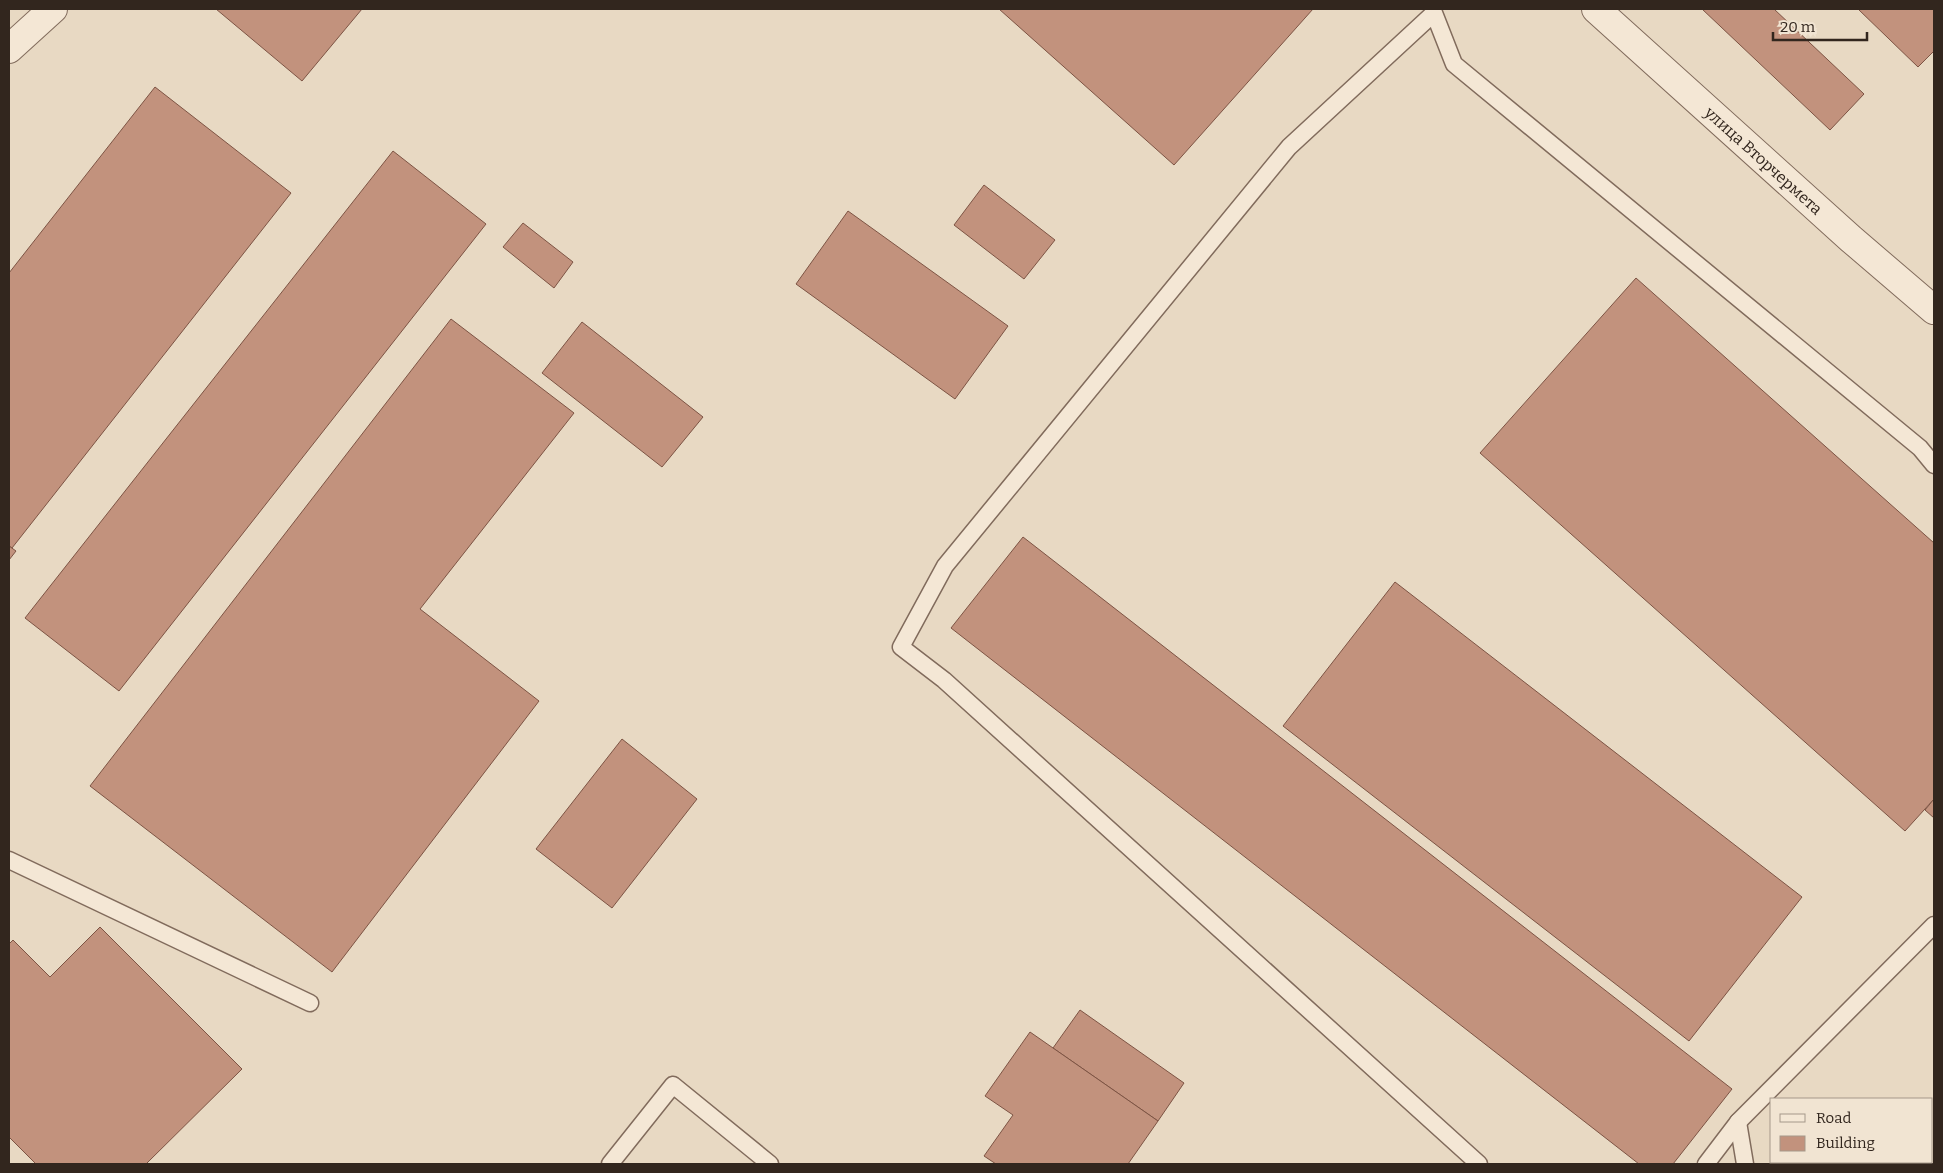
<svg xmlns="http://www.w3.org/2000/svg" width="1943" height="1173" viewBox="0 0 1943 1173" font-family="Bitter,serif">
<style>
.building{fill:#c2927d;stroke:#7d5444}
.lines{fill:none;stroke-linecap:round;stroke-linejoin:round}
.lane-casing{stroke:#816b5c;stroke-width:19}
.street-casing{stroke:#816b5c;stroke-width:30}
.lane{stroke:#f4e7d5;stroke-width:16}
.street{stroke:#f4e7d5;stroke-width:28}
.labels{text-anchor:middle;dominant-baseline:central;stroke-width:4;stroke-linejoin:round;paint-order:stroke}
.street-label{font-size:16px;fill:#32261e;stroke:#f1e4d2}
</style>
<rect width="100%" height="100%" fill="#e8d9c3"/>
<!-- building -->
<g class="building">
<polygon points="216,9 362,9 302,81"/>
<polygon points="999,9 1313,9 1174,165"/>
<polygon points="1702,9 1774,9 1864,94 1830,130"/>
<polygon points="1858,9 1934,9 1934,51 1918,67"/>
<polygon points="155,87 291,193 12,548 9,546 9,273"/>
<polygon points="393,151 486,224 119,691 25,618"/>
<polygon points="984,185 1055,240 1024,279 954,225"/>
<polygon points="848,211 1008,326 955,399 796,284"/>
<polygon points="523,223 573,262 554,288 503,247"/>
<polygon points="1636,278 1934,543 1934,799 1905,831 1480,453"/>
<polygon points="451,319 574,413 420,609 539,701 332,972 90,786"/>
<polygon points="582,322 703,417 662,467 542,373"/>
<polygon points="1023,537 1732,1089 1673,1164 1639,1164 951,628"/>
<polygon points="9,546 16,551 9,560"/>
<polygon points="1395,582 1802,897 1689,1041 1283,726"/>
<polygon points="622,739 697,799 612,908 536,849"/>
<polygon points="1934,799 1934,818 1925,810"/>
<polygon points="100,927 242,1069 146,1164 36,1164 9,1137 9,944 13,940 50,977"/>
<polygon points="1080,1010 1184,1083 1158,1121 1053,1048"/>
<polygon points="1030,1032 1158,1121 1128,1164 996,1164 984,1156 1013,1115 985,1096"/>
</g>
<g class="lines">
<defs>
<g id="lane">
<polyline points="9,860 310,1003"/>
<polyline points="1738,1122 1745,1164"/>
<polyline points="610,1164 673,1085 770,1164"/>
<polyline points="1479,1164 944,680 901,647 945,566 1289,147 1434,13 1454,64 1920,448 1934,465"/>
<polyline points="1706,1164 1738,1122 1934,925"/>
</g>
<g id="street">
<path id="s1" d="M1596,9l255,230 83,71"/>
<polyline points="9,49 53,9"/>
</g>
</defs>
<!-- lane casing -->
<use href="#lane" class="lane-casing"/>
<!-- street casing -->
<use href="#street" class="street-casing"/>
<!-- lane -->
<use href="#lane" class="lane"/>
<!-- street -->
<use href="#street" class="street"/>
</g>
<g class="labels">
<!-- street labels -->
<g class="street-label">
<text stroke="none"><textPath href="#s1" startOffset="226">улица Вторчермета</textPath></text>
</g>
</g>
<!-- border -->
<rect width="1943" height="1173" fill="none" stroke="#32261e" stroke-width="20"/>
<!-- legend -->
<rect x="1770" y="1098" width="162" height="65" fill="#f1e4d2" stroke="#a5988a"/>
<rect x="1780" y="1114" width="25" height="8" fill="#f4e7d5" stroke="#a5988a"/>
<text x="1816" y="1123" font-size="15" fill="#32261e">Road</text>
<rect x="1780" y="1136" width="25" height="15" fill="#c2927d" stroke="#a5988a"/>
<text x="1816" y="1148" font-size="15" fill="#32261e">Building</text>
<!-- scale -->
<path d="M1773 32v8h94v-8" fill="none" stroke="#32261e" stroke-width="2.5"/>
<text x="1780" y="32" font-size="15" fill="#32261e" stroke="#f1e4d2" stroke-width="4" paint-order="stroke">20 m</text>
</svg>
